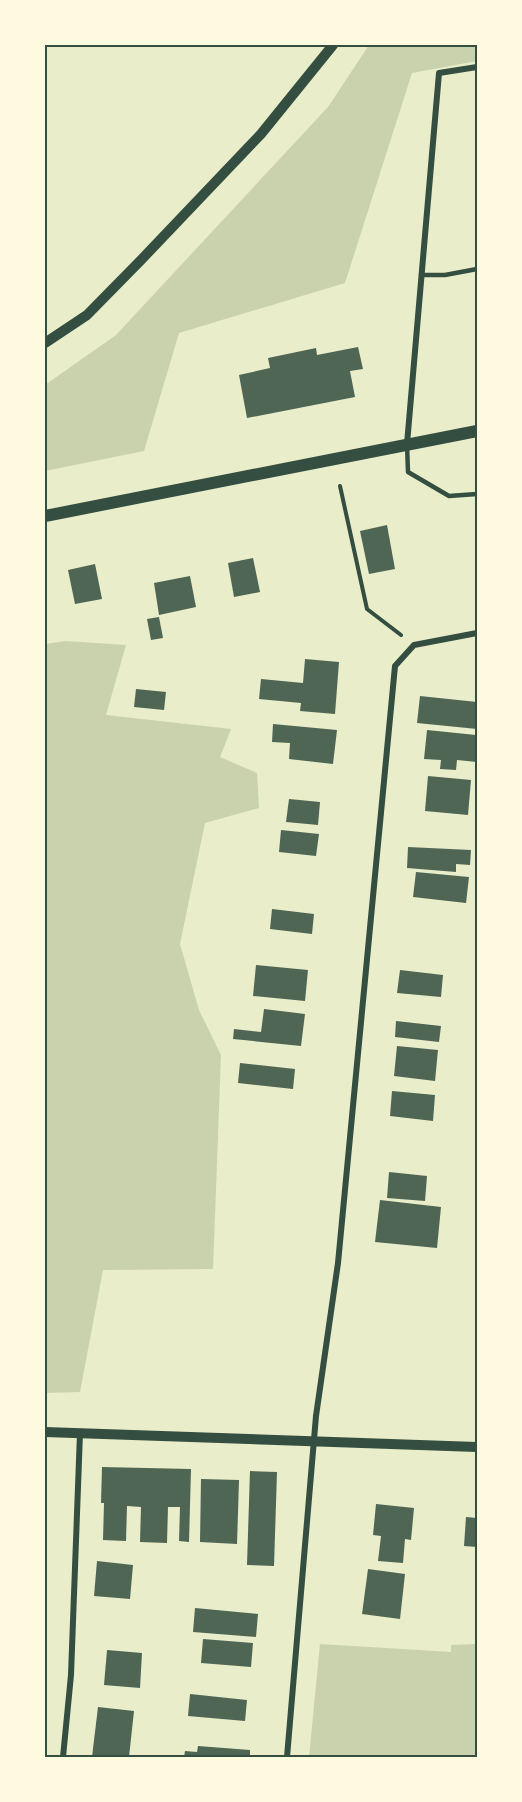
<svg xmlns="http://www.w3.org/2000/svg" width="522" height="1802" viewBox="0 0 522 1802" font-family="'Sofia Sans Condensed',sans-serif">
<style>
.green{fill:#cad2ad}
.building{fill:#4f6655}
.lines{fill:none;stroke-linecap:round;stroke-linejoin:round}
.path{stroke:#344e41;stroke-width:4}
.service{stroke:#344e41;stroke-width:4.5}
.minor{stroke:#344e41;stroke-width:6}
.tertiary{stroke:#344e41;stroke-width:10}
.secondary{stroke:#344e41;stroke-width:12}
.neatline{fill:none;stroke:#344e41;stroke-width:2}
</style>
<rect width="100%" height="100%" fill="#e9edc9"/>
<!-- green -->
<g class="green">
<polygon points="369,45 477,45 477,61 412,73 345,283 179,333 144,451 45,471 45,385 116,335 328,107"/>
<polygon points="66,641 126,645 106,715 231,729 220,757 257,773 259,808 205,823 180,944 199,1010 221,1055 213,1269 103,1270 80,1392 45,1393 45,644"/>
<polygon points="320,1644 451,1652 451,1645 477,1644 477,1757 309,1757"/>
</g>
<!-- building -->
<g class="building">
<polygon points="358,347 363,369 350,371 355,397 247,418 239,375 270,368 268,358 316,348 317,355"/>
<polygon points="387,525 395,569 369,574 360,531"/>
<polygon points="253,558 260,592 234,597 228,563"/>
<polygon points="95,564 102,599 75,604 68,570"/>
<polygon points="190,576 196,607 159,615 154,583"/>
<polygon points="159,617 163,638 151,640 147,619"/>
<polygon points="305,659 339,662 335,714 300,711 301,703 259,699 261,679 303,683"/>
<polygon points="136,689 166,692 164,710 134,707"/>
<polygon points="420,696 477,702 477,729 417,723"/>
<polygon points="273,724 337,730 333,764 289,759 290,743 272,742"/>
<polygon points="427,730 476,735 477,762 457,760 456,770 440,769 441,760 424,759"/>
<polygon points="428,776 471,780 468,815 425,811"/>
<polygon points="289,799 320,802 318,825 286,822"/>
<polygon points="281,830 319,834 316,856 279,852"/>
<polygon points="408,847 471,850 470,865 456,864 456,872 407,868"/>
<polygon points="416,872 469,877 466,903 413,897"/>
<polygon points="272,909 314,914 312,934 270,929"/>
<polygon points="256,965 308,970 305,1001 253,996"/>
<polygon points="400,970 443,975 441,997 397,993"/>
<polygon points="264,1009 305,1014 301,1046 233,1039 234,1029 261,1032"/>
<polygon points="396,1021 441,1026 439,1042 395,1037"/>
<polygon points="397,1046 438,1050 435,1081 394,1076"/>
<polygon points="240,1063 295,1069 293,1089 238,1083"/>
<polygon points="392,1091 435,1095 433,1121 390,1116"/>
<polygon points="389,1172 427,1176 425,1201 387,1198"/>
<polygon points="380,1200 441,1207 437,1248 375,1242"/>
<polygon points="102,1467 191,1469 189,1542 179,1541 180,1507 168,1507 167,1543 140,1542 141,1507 127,1506 126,1541 103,1540 104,1503 101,1503"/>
<polygon points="250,1471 277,1472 274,1566 247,1565"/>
<polygon points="201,1479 239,1480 237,1544 200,1542"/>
<polygon points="376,1504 414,1508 411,1540 405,1539 403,1563 378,1561 381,1536 373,1535"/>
<polygon points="466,1517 477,1518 477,1547 464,1546"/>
<polygon points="97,1561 133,1565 130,1599 94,1596"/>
<polygon points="368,1569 405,1574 400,1619 362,1614"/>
<polygon points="195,1608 258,1614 256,1637 193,1632"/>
<polygon points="203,1639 253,1643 251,1667 201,1663"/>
<polygon points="107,1650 142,1653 140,1688 104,1685"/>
<polygon points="190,1694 247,1700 245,1721 188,1716"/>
<polygon points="98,1707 134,1711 129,1757 92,1757"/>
<polygon points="198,1746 250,1750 250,1757 184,1757 185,1751 197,1752"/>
</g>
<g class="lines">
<!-- path -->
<polyline class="path" points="340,486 367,609 401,635"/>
<!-- service -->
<g class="service">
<polyline points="421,275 445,275 477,269"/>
<polyline points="407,445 408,472 449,496 477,494"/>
</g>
<!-- minor -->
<g class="minor">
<polyline points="407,444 439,73 477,67"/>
<polyline points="63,1757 71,1675 80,1433"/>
<polyline points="287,1757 316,1416 338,1263 395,666 414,645 477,633"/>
</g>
<!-- tertiary -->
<g class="tertiary">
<polyline points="45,343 87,315 142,259 261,134 333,45"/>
<polyline points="45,1432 477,1447"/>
</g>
<!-- secondary -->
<polyline class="secondary" points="45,516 477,431"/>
</g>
<!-- border -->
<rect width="522" height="1802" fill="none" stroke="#fefae0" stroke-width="93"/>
<rect x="46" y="46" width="430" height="1710" class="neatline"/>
</svg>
